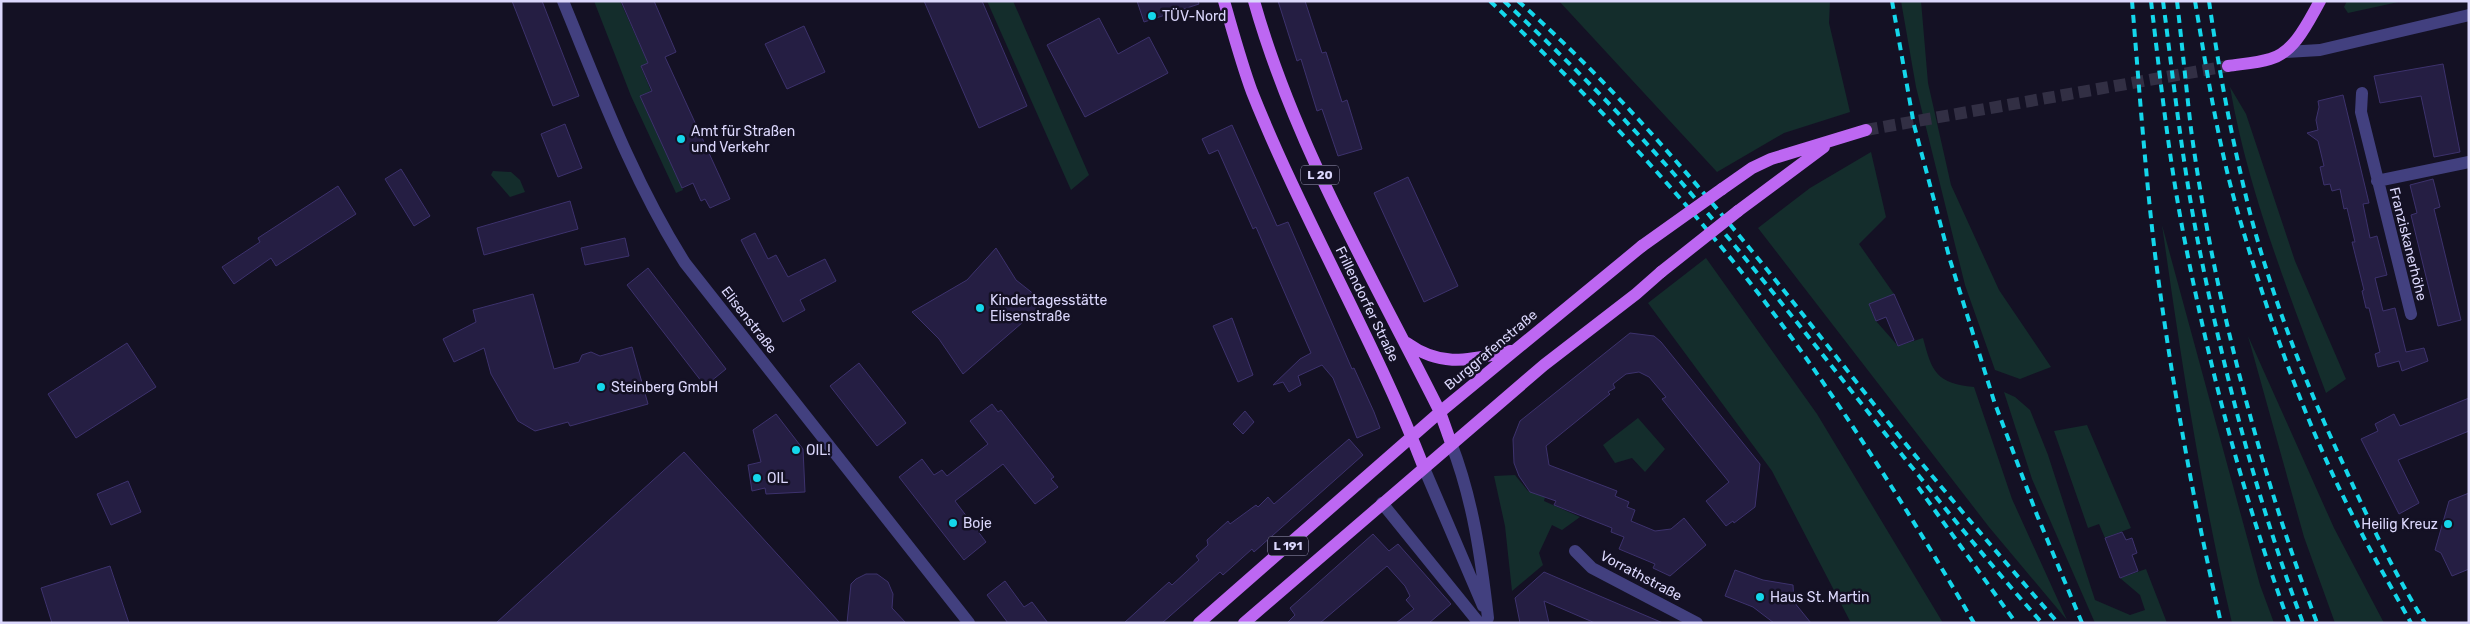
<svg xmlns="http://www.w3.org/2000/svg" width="2470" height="624" font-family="Rubik,sans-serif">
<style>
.green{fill:#142d2c}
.building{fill:#251e43;stroke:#3d326d}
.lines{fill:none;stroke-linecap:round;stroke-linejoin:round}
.major-tunnel{stroke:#322f44;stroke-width:12;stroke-dasharray:12 6;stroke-linecap:butt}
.minor{stroke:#42407f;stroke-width:12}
.major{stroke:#bd67f2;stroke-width:12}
.rail{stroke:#14d7eb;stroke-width:4;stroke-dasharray:8 6;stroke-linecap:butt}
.major-bridge{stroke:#bd67f2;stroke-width:12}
.poi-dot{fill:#14d7eb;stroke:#141124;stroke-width:2}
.labels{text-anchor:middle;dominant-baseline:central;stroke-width:5;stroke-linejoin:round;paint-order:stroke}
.shield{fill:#141124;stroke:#9f9cbb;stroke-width:1}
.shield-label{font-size:12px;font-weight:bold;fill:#dbd7fc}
.poi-label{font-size:14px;fill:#dbd7fc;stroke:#141124;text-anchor:start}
.street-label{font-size:14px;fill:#dbd7fc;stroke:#141124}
</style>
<rect width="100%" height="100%" fill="#141124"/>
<path class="green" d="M594,1h26l28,62 -7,4 10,24 -11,5 43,94 -7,3 -45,-97z
M987,1h26l76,174 -18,15z
M1559,1h271l-1,22 21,89 -66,21 -67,39z
M1901,1h20l7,82 23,102 48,105 52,77 -31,12 -25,-9 -30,-85 -49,-198z
M2347,1h56l-55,12 -4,-6z
M2230,87l16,27 49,147 51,118 -20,14c-37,-100 -78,-201 -96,-306z
M1871,152l15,65 -27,27 35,50 -25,11 7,16 22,25 25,-8c9,34 13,45 51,49l38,112 55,121 -78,-93 -231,-299 52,-40z
M493,171l18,1 9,8 5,12 -15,5 -19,-22z
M2162,225l98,360 14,38h-42c-31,-132 -51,-264 -70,-398z
M1706,258l111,156 126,209h-92l-79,-152 -124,-168z
M2248,336l86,192 50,95h-49l-31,-86z
M2004,392l11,5 15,13 18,45 47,145 35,15 15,-5 -5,-15 -20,-17 26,-9 21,54h-72l-63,-144z
M1638,418l27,31 -20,23 -13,-14 -17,5 -12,-18z
M2087,425l44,103 -26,10 -6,-14 -11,4 -34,-97z
M1515,475l13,16 17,6 -1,4 36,16 -18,13 -10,-5 -13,28 4,12 -31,26 -7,-65 -11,-50z"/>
<path class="building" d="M512,1h30l37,95 -26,10z
M621,1h33l22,51 -11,5 65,142 -20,9 -5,-9 -4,2 -8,-18 -11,5 -42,-92 12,-5 -11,-25 7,-3z
M924,1h58l45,105 -48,22z
M1137,1h61l1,3 -55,18z
M1278,1h27l17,52 4,-1 16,50 5,-2 15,49 -24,7 -16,-47 -5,2 -16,-52 -4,2z
M1099,18l19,36 31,-17 19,36 -83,44 -38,-72z
M804,26l21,46 -38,17 -22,-45z
M2443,64l17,88 -26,5 -13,-61 -41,7 -6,-27z
M2343,95l26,108 -6,1 7,34 7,-2 10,39 -12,3 8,33 12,-3 11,44 18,-4 4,13 -26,10 -3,-10 -21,6 -3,-13 5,-2 -11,-44h-3l-4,-17 2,-1 -12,-48h3l-8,-34 -3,1 -4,-20 -8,2 -2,-7 -6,1 -4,-18 4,-1 -6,-25 -11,-8 11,-3 -2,-10 3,-13 -1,-6z
M565,124l17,44 -24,9 -17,-43z
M1232,125l45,101 11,-4 64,147 2,-1 20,44 6,16 -23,10 -24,-60 -11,-13 -24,11 3,9 -12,7 -6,-10 -10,3 27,-26 11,-6 -55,-126 -3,2 -35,-79 -9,4 -7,-15z
M401,169l29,47 -16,10 -29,-47z
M1408,177l50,109 -34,16 -50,-109z
M2433,179l7,28 -6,2 27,111 -23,6 -27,-111 6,-2 -7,-28z
M338,186l18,28 -80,52 -5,-8 -37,26 -12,-17 38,-25 -2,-4z
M570,201l8,28 -94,26 -7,-27z
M755,233l13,26 8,-4 12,22 37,-18 11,22 -36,19 5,10 -22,12 -42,-82z
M625,238l4,18 -44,9 -4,-17z
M996,248l20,32 29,23 -82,71 -24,-35 -27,-27 55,-32z
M648,268l78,101 -21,17 -78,-101z
M533,294l21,75 25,-7 3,-7 9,-3 9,4 32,-9 16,57 -78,22 -2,-4 -33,9 -17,-10 -27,-47 -7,-26 -30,14 -11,-23 33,-17 -3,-12z
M1894,294l20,46 -16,6 -12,-29 -10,4 -7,-17z
M1232,318l21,57 -15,7 -25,-56z
M1630,333l24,3 7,6 99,122 -5,43 -21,16 -1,-2 -7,5 -20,-25 23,-19 -67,-83 4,-2 -17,-20 -10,-5 -13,2 -13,10 2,4 -7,4 2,2 -64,52 3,19 68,26 -2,5 14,6 -2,5 8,3 -4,11 24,10 16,-2 13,-11 22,27 -36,31 -17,-8 2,-4 -36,-15 5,-12 -13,-5 1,-4 -58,-23 2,-4 -26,-9 -11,-16 -5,-13 -1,-24 7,-18z
M127,343l29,44 -80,51 -28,-44z
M859,363l47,60 -29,23 -47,-60z
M2469,398v33l-71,29 21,43 -20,11 -38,-75 17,-8 -3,-7 19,-10 6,12z
M992,404l6,8 3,-2 53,67 -3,2 7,8 -23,17 -32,-40 -48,37 31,41 -22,18 -65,-83 23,-18 12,16 8,-5 5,6 41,-32 -18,-23z
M1245,411l9,11 -11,12 -10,-10z
M776,414l27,35 2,43 -39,2 -1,-6 -13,3 -4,-26 13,-3 -8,-32z
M1349,439l14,16 -109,97 -2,-3 -29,26 -3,-3 -58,51h-38l45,-41 3,3 27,-25 -3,-4 12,-11 -1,-5 21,-19 2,3 26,-19 2,2 10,-10 6,7z
M684,452l156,171h-344z
M128,481l13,31 -30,13 -14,-31z
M2469,493v76l-17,7 -11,-23 -6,-3 14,-49z
M2122,532l4,8 6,-2 5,15 -5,2 6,16 -18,7 -15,-40z
M1373,534l16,17 9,-7 53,60 -22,19h-33l18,-14 -8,-9 4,-4 -5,-10 -18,-20 -67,57h-33l8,-8 -5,-7z
M110,566l19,57h-77l-11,-35z
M1735,570l28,10 30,5 1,17 17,21h-37l-21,-16 -28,-11z
M1544,572l44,19 75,32h-68l-51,-22 5,22h-29l-5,-25z
M866,574h11l11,8 5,12 -1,14 14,15h-59l4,-39 5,-5z
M1005,581l19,26 8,-5 16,21h-40l-21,-28z"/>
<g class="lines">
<path class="major-tunnel" d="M1866,130l362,-64"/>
<path class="minor" d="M563,1c37,90 70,180 122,262l284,360
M2285,52l35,-2 149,-35
M2362,93l-1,19 50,202
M2377,181l92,-19
M1451,443c22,57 30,114 37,175
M1424,468l59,138
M1382,503l97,120
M1575,551l17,17 105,55"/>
<path class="major" d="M1224,1c9,31 17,61 28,91 51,128 122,247 172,376
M1254,1c41,145 119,277 186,411l11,31
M2228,66c13,-2 29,-3 42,-7 25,-7 38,-37 50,-58
M1722,189l30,-21 19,-9 95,-29
M1738,211l86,-64
M1407,343c36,26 64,16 104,8
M1199,623l241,-211 202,-166
M1244,623l300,-258 92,-71 25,-22"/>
<path class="rail" d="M1490,1c110,105 215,217 304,340 65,91 124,186 180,282
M1504,1c73,68 143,139 206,215 113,134 216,276 332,407
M1518,1c143,126 256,278 374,426 54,67 110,131 166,196
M1892,1l22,124 36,135 44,141 43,114 45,108
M2132,1c7,84 13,169 23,253 16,124 38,247 66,369
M2151,1c10,84 19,168 36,251 25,126 58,250 102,371
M2163,1c11,84 20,168 37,251 25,125 58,251 103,371
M2177,1c5,43 9,85 14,128 22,163 68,340 126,494
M2195,1c12,71 23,143 43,212 30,104 67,210 117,307 17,35 37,68 56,103
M2209,1c10,70 23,139 40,208 23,89 57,176 96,259 24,53 50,106 80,155
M1918,487l98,136"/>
<path class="major-bridge" d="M1642,246l80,-57
M1661,272l77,-61"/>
</g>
<g class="poi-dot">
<circle cx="1152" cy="16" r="5"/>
<circle cx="681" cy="139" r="5"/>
<circle cx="980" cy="308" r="5"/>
<circle cx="601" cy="387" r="5"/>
<circle cx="796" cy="450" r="5"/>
<circle cx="757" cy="478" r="5"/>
<circle cx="953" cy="523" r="5"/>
<circle cx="2448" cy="524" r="5"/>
<circle cx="1760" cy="597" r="5"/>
</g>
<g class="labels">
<g class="shield">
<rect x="1301" y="165.5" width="38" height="19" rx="4"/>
<rect x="1268" y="536.5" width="40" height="19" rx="4"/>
</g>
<g class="shield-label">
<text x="1320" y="175">L 20</text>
<text x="1288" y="546">L 191</text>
</g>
<g class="poi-label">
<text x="1162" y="16">TÜV-Nord</text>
<text x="691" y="131">Amt für Straßen<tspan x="691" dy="16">und Verkehr</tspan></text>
<text x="990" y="300">Kindertagesstätte<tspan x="990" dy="16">Elisenstraße</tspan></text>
<text x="611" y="387">Steinberg GmbH</text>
<text x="806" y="450">OIL!</text>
<text x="767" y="478">OIL</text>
<text x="963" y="523">Boje</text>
<text x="2438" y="524" text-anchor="end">Heilig Kreuz</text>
<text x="1770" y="597">Haus St. Martin</text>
</g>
<g class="street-label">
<text transform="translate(2408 244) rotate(76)">Franziskanerhöhe</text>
<text transform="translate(1367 304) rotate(64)">Frillendorfer Straße</text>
<text transform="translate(749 320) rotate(52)">Elisenstraße</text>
<text transform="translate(1491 350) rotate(-40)">Burggrafenstraße</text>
<text transform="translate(1641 576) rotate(28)">Vorrathstraße</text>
</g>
</g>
<rect width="2470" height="624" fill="none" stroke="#dbd7fc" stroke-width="5"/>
</svg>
